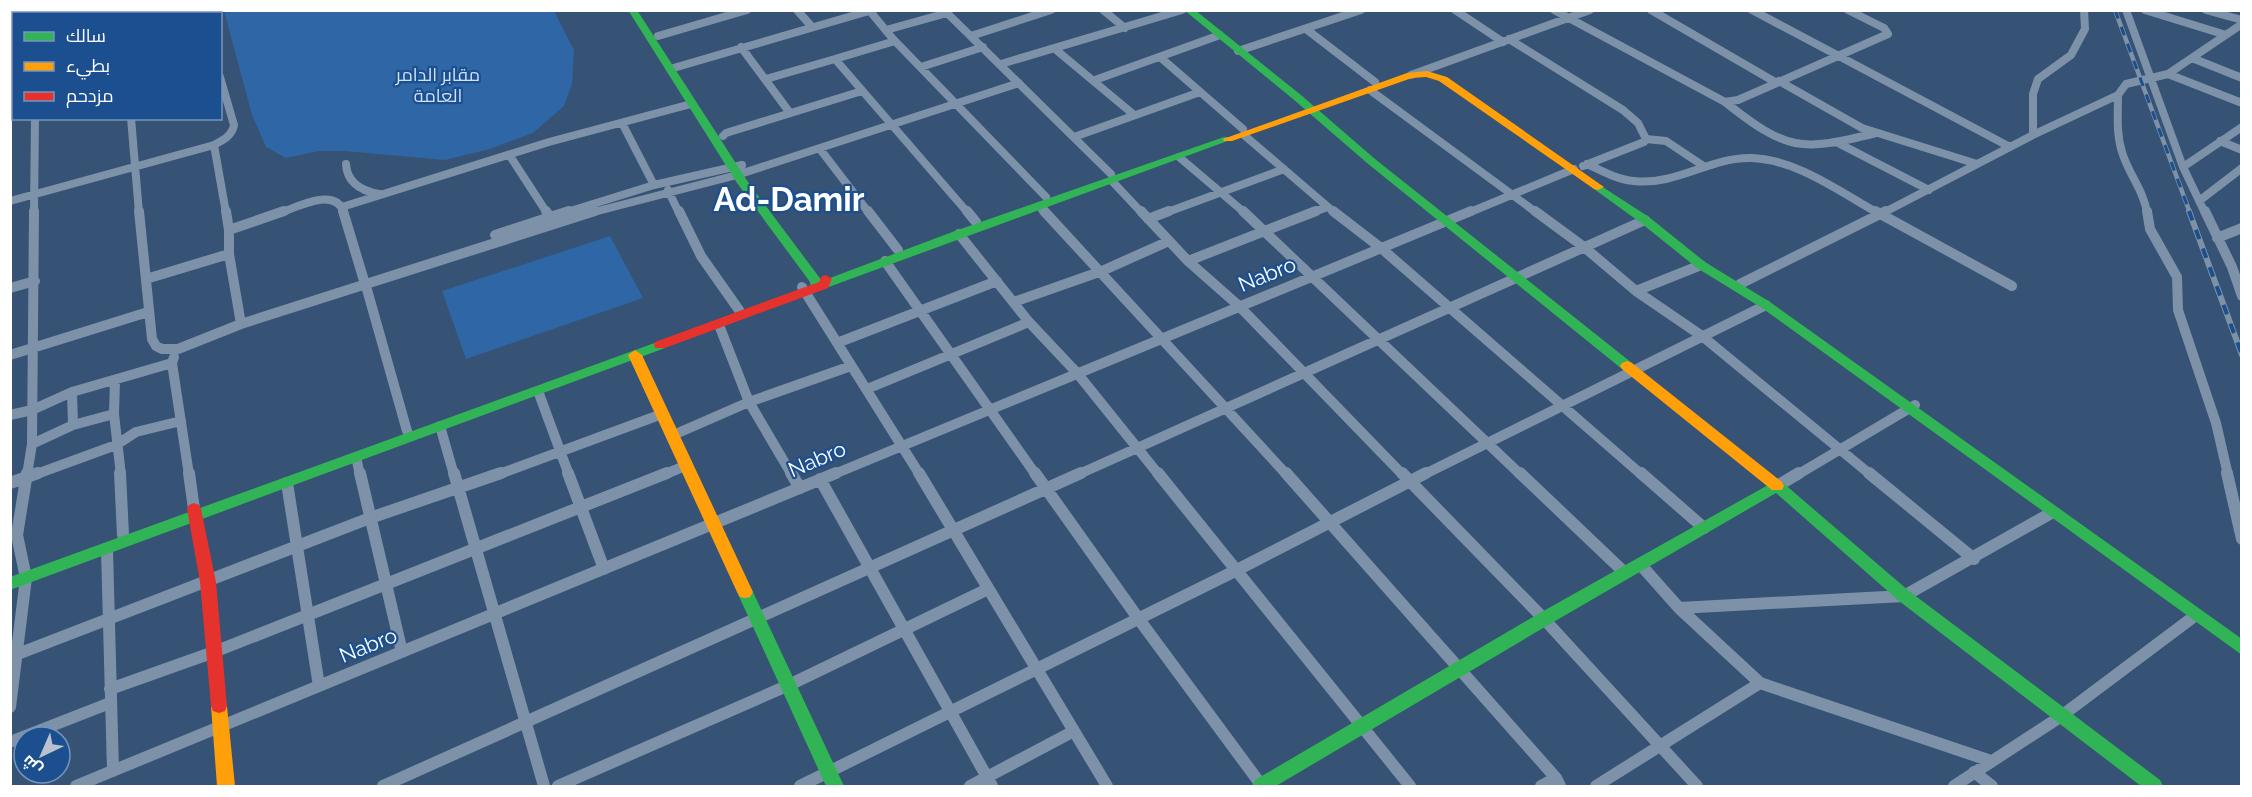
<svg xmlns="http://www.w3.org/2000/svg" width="2252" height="797" font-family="Raleway,Cairo,sans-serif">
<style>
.green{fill:#2f66a5}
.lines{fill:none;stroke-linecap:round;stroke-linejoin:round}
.street-far2{stroke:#7d92a8;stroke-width:8}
.street-far1{stroke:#7d92a8;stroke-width:10}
.street{stroke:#7d92a8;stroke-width:12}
.fast{fill:#30b455;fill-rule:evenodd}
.slow{fill:#ff9f0a;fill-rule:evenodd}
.jam{fill:#e5322d;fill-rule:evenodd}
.rail-far1-casing{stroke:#7e92a7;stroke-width:4.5}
.rail-casing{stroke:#7e92a7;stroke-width:6}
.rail-far1{stroke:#1b4f8f;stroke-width:3;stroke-dasharray:9;stroke-linecap:butt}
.rail{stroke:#1b4f8f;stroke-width:4;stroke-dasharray:10;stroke-linecap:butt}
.labels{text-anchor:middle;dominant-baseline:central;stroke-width:4.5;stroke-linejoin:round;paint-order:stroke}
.far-park-label{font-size:18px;fill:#cfe3fa;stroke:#1b4f8f}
.street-label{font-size:21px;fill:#fff;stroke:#1b4f8f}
.town-label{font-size:33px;font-weight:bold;fill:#fff;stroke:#1b4f8f}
</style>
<rect width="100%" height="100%" fill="#365274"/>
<path class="green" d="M224,11h330l20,39 -2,34 -8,22 -31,27 -43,16 -45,11 -101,-9h-25l-33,7 -20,-11 -14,-32z
M610,236l33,62 -177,61 -24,-68z"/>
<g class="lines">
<path class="street-far2" d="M116,10l1,4
M207,10v4
M797,10l15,17
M869,10l24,29 153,158
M944,10l167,164
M1103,10l22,18
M1455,10l48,32
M1554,10l171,92 13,-2 150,-66 -4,-6 -36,-18
M1651,10l124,72
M1752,10l258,137
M2126,10l57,157 22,46
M2145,10l81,25
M2206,10l36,10
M34,14l12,-4
M10,19l4,-1
M1306,29l69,53
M886,30l61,-17
M658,36l89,-26
M971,36l80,-26
M1509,39l114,71 15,13 8,16 -2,3 -61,24
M741,47l49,66
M1055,49l78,65
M1238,51l123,-41
M1160,57l83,72
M2192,58l50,20
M835,59l60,-18
M10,63h4
M1001,64l181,-54
M921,67l62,-20
M670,69l199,-58
M2168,74l74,29
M1411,75l179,-65
M766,79l69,-20 133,154
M1095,80l125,-45
M1779,81l83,47 115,36
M1370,90l167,123
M2118,95c0,19 -2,38 4,57 6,21 22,39 25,61
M1725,102c62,49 75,50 151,31
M10,107l4,-1
M131,118l8,95
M622,123l32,62
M1244,135l91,78
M2033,135l85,-40 8,-11 42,-10 74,-50
M723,136l3,-3 136,-42
M1074,137l126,-45
M1646,139l20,2 39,26
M2220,141l22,9
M1838,143l91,47
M214,145l12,68
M820,149l49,64
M510,156l37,57
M1179,157l66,56
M346,164c1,19 16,27 33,30
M1587,164c15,7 31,16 47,17 41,5 77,-24 117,-23 45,1 89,34 127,55
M2183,167l59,-40
M1112,181l30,32
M668,190l11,23
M10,201l204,-56c9,-5 18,-9 20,-20l-14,-48
M2199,201l43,-33
M1039,206l6,7
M342,207l207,-65 142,-38
M34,213l1,-95
M280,213c17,-6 56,-27 64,0
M564,213l90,-28 88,-20
M590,213l147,-38 282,-92
M1165,213l119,-44
M1312,213l15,-6
M1468,213l106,-44
M1883,213l150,-78v-41l5,-15 33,-24 14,-26 -1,-19"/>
<path class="street-far1" d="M139,211l13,128 4,7 6,3h16l63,-25 354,-113
M226,211l3,19v24l12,70
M343,211l22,73
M546,211l4,6 19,-6
M679,211l22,45 38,54
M868,211l30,39
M967,211l9,11
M1044,211l243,264
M1141,211l47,50 51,45 164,169
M1243,211l278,264
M1333,211l48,37 261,227
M1535,211l49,36 52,44 66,45 169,139
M1875,211l137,75
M2147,211l3,18 27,48 1,33 38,113 12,52
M2205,211l27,56 10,29
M1148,219l21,-8
M229,230l55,-19
M959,234l70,88 48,51 82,102
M495,235l55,-18
M2217,238l25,-10
M885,261l151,214
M1188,261l128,-50
M146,279l83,-25
M1740,284l146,-73
M366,286l41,145
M802,287l118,188
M10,288l25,-7
M1636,291l65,-26
M1014,302l88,-31 67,-30
M719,325l30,77 43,73
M837,343l160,-62
M10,355l138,-43
M174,357l-2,6 17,112
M115,381l-1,33 7,61
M867,389l162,-67
M538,391l31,84
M72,392l1,33
M10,415l22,-5 40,-18 100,-29
M440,426l14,49
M671,436l78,-34 102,-36
M32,444l41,-19 41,-11
M356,457l4,18
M27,475l5,-31 2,-233
M34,475l82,-30 20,-13 45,-11
M497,475l165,-61
M663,475l22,-9
M832,475l639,-264
M1077,475l568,-255
M1423,475l343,-170
M1797,475l118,-70"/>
<path class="street" d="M120,473l3,62
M189,473l5,36
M360,473l42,179
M454,473l90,313
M568,473l36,96
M791,473l9,15
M919,473l188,313
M1035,473l103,145 124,168
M1158,473l252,313
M1286,473l270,305 4,8
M1402,473l142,146 153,167
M1520,473l105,100
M1641,473l63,55
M1869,473l105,86
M2227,473l15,66
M820,479l172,307
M10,483l28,-10
M287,483l32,203
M1777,486l22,-13
M107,550l6,221
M1640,564l39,44 81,75 231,78
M1679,608l225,-12 149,-84
M10,657l360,-139 131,-45
M110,689l104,-37 453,-179
M10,707l16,-129 -9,-43 10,-62
M10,742l100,-39
M1974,772l18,14
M76,786l760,-313
M383,786l698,-313
M558,786l231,-101 199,-96
M800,786l435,-215 191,-98
M970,786l104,-55
M1541,786l15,-8
M1596,786l164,-103
M1954,786l106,-69 136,-102"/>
<path class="fast" d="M628,10h9l111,172 74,99 133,-50 269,-94h8l1,2 -418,153 -4,-1 -1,-9 -73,-99z
M1184,10h11l106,85 74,64 257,204 2,3 -2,3h-10l-255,-206 -74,-64z
M1598,184l51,33 56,45 65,40 472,337v16l-480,-347 -65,-40 -56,-45 -47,-34 -2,-2z
M660,341l5,1 1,3 -1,3 -655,242v-13z
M1777,480l5,2 127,109 251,189 3,6h-22l-242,-185 -123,-108 -226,131 -274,162h-24l3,-6 283,-166z
M745,586l5,1 3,5 91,194h-18l-89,-194 3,-5z"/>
<path class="slow" d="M1427,71l20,6 157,110 -6,3 -4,-1 -155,-108 -13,-4 -14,1 -180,63h-8l-1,-2 184,-66z
M635,350l7,5 111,237 -3,5 -5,1 -5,-1 -3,-5 -109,-237z
M1627,361l5,2 150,119 2,4 -2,4h-10l-150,-121 -2,-3 2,-3z
M219,699l6,2 2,5 8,80h-18l-6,-80 2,-5z"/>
<path class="jam" d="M826,275l6,4 -4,9 -163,60h-10l-1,-3 1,-3 164,-60 3,-6z
M194,503l5,2 2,4 15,73 11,124 -2,5 -6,2 -6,-2 -2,-5 -11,-124 -13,-73 2,-4z"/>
<defs>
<path id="rail-far1" d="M2115,10l75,203"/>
<path id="rail" d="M2189,211l53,144"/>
</defs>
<use href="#rail-far1" class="rail-far1-casing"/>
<use href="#rail" class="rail-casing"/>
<use href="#rail-far1" class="rail-far1"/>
<use href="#rail" class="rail"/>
</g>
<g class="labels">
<g class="far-park-label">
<text x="438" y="74">مقابر الدامر<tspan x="438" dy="21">العامة</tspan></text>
</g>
<g class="street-label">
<text transform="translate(1267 274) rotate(-22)">Nabro</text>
<text transform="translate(817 459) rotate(-23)">Nabro</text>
<text transform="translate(368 645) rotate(-22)">Nabro</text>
</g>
<g class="town-label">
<text x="789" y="199">Ad-Damir</text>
</g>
</g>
<rect width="2252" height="797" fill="none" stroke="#ffffff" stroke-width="24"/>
<rect x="12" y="12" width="210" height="108" fill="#1b4f8f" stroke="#7695bc" stroke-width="1.5"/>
<rect x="24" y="32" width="30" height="9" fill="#30b455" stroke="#7695bc" stroke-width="1.5"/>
<text x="66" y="42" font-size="18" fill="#ffffff">سالك</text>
<rect x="24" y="62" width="30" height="9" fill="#ff9f0a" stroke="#7695bc" stroke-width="1.5"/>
<text x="66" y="72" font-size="18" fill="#ffffff">بطيء</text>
<rect x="24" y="92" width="30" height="9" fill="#e5322d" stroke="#7695bc" stroke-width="1.5"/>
<text x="66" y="102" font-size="18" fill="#ffffff">مزدحم</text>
<g transform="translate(42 755) rotate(224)"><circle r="28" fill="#1b4f8f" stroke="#7695bc" stroke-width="1.5"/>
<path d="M0-4.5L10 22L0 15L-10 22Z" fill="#b9c2ce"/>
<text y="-9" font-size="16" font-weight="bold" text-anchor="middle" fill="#ffffff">ش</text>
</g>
</svg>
